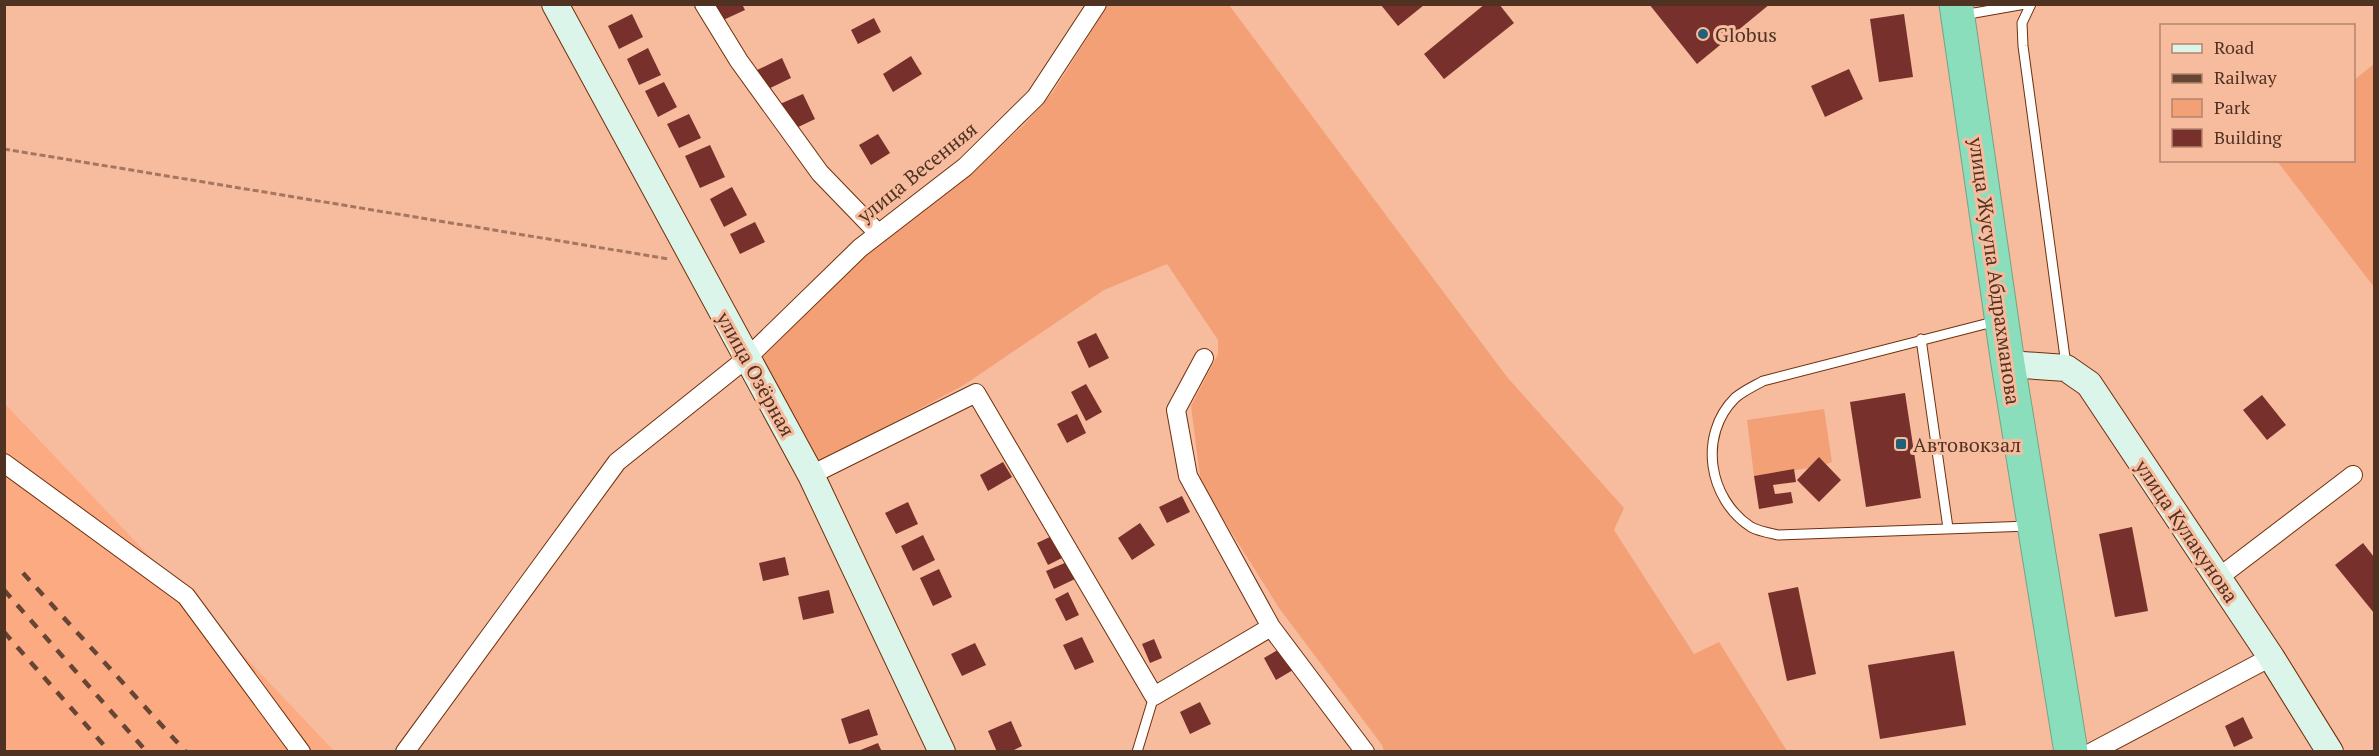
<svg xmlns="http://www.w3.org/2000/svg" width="2379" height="756" font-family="'PT Serif',serif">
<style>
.built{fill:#fcaa82}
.green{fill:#f4a077}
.building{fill:#77302b}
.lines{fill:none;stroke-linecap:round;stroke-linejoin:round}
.lane-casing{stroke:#6f300b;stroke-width:11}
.street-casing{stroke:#6f300b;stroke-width:20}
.secondary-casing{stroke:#6f300b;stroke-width:28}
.highway-casing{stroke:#76a286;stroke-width:35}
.path{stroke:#a57761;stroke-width:3;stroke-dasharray:6 3;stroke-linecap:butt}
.lane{stroke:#fff;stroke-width:9}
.street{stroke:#fff;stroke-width:18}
.secondary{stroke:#dcf5eb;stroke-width:26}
.highway{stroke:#8bdebc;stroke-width:33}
.rail{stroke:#674534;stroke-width:4.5;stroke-dasharray:10 10;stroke-linecap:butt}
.poi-dot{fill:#226077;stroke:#f7bb9e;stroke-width:2}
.labels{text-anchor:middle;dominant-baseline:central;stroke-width:6;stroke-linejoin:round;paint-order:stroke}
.poi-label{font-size:20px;fill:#503223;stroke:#f7bb9e;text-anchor:start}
.street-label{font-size:20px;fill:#503223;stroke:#f7bb9e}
</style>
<rect width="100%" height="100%" fill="#f7bb9e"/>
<path class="built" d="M5,404l329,347h-329z"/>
<path class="green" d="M1108,5h121l278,372 117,131 -10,22 80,124 25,-12 68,109h-403l-2,-6 -103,-137 -78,-124 -10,-78 27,-52v-14l-51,-76 -63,26 -140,95 -149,80 -57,-104 105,-104 75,-58 85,-73 30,-34z
M2374,64v223l-97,-126 77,-1v-80z
M1824,409l8,53 -6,2 -7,-6 -10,10 -55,8 -7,-56z"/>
<path class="building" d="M713,4h29l3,6 -24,11z
M1485,4h14l15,19 -70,56 -20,-25z
M1649,4h121l-73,60z
M1381,5h43l-26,21z
M632,14l11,23 -24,12 -11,-23z
M1904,14l9,63 -34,5 -9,-63z
M874,18l7,14 -23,12 -7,-14z
M648,48l13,27 -22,10 -12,-26z
M911,56l11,18 -29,18 -10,-18z
M782,58l9,20 -27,13 -9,-20z
M1849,69l14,30 -38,18 -14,-31z
M664,82l13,25 -19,10 -13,-26z
M803,94l12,25 -23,11 -12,-26z
M689,114l12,24 -22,10 -12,-24z
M878,134l12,19 -19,12 -12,-20z
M710,145l15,32 -25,11 -15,-32z
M732,187l15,28 -23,12 -14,-28z
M755,222l10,20 -25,12 -10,-20z
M1096,333l13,25 -20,10 -12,-26z
M1086,384l16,28 -16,9 -15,-29z
M1905,393l16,105 -55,9 -16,-105z
M2262,395l24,30 -19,15 -24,-30z
M1077,414l9,19 -19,10 -10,-19z
M1819,457l22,23 -22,22 -22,-22z
M1003,462l9,15 -24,14 -8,-16z
M1794,469l2,13 -23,3 2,9 16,-2 2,11 -34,6 -5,-33z
M1182,496l8,16 -23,11 -8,-16z
M908,502l10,22 -22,10 -11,-21z
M1140,523l15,22 -23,15 -14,-22z
M2132,527l16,84 -33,6 -16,-83z
M923,535l12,25 -22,11 -12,-25z
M1052,536l10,22 -14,7 -11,-22z
M2363,543l11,14v56l-39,-48z
M785,557l4,18 -26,6 -4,-18z
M1067,562l8,17 -21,10 -8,-18z
M939,569l13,28 -19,9 -13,-28z
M1798,587l18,87 -29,7 -19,-88z
M829,590l5,23 -31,7 -5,-23z
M1068,592l11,23 -13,6 -11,-22z
M1082,637l12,25 -19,8 -12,-25z
M1154,639l8,19 -12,5 -8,-19z
M975,643l11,22 -24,11 -11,-22z
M1281,648l12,22 -17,10 -12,-22z
M1954,651l12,74 -86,14 -12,-74z
M1200,702l11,22 -21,10 -10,-22z
M869,709l9,26 -29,9 -8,-25z
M2243,717l10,21 -19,9 -9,-21z
M1011,721l11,25 -12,6h-13l-9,-21z
M878,743l4,9h-24v-1z"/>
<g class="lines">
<defs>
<path id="lane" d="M2031,4l-9,19 1,23 43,319
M1963,15l62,-11
M1997,321l-234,60c-9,5 -20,10 -28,17 -37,37 -27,101 16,129 7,4 18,6 27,8l252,-9
M1921,339l27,189
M1137,752l17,-56"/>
<path id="street" d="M704,4l35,57 81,112 58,60
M1204,358l-28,52 12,66 83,151 94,125
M4,463l182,133 115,156
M811,475l165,-82 178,303 117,-69
M2218,578l135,-103
M405,752l212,-290 130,-104 113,-110 105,-81 71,-70 61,-93
M2092,752l179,-95"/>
<path id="secondary" d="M555,4l256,471 131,277
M2008,364l58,4 23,16 182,273 59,95"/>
<path id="highway" d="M1956,4l52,360 63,388"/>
</defs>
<use href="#lane" class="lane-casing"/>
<use href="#street" class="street-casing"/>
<use href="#secondary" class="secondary-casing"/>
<use href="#highway" class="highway-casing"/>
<path class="path" d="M4,149l665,110"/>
<use href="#lane" class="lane"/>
<use href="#street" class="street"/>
<use href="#secondary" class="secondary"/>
<use href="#highway" class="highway"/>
<path class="rail" d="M23,573l163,179
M4,590l143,162
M4,632l106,120"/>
</g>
<g class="poi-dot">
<circle cx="1703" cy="34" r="6"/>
<rect x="1895" y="438" width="12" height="12" rx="3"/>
</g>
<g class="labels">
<g class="poi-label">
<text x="1715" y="34">Globus</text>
<text x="1913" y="444">Автовокзал</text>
</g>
<g class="street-label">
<text transform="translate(917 172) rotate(-39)">улица Весенняя</text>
<text transform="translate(1995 271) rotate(82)">улица Жусупа Абдрахманова</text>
<text transform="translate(756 374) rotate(61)">улица Озёрная</text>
<text transform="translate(2187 531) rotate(56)">улица Кулакунова</text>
</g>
</g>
<rect width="2379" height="756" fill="none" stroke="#503223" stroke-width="12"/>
<rect x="2160" y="24" width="195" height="138" fill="#f7bb9e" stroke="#b4846d" stroke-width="1.5"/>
<rect x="2172" y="44" width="30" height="9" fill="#dcf5eb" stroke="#b4846d" stroke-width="1.5"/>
<text x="2214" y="54" font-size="18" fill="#503223">Road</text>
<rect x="2172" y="74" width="30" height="9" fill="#674534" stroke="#b4846d" stroke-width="1.5"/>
<text x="2214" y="84" font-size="18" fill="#503223">Railway</text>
<rect x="2172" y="99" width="30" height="18" fill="#f4a077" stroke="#b4846d" stroke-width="1.5"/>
<text x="2214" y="114" font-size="18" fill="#503223">Park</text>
<rect x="2172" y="129" width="30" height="18" fill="#77302b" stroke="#b4846d" stroke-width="1.5"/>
<text x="2214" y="144" font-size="18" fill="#503223">Building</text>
</svg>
